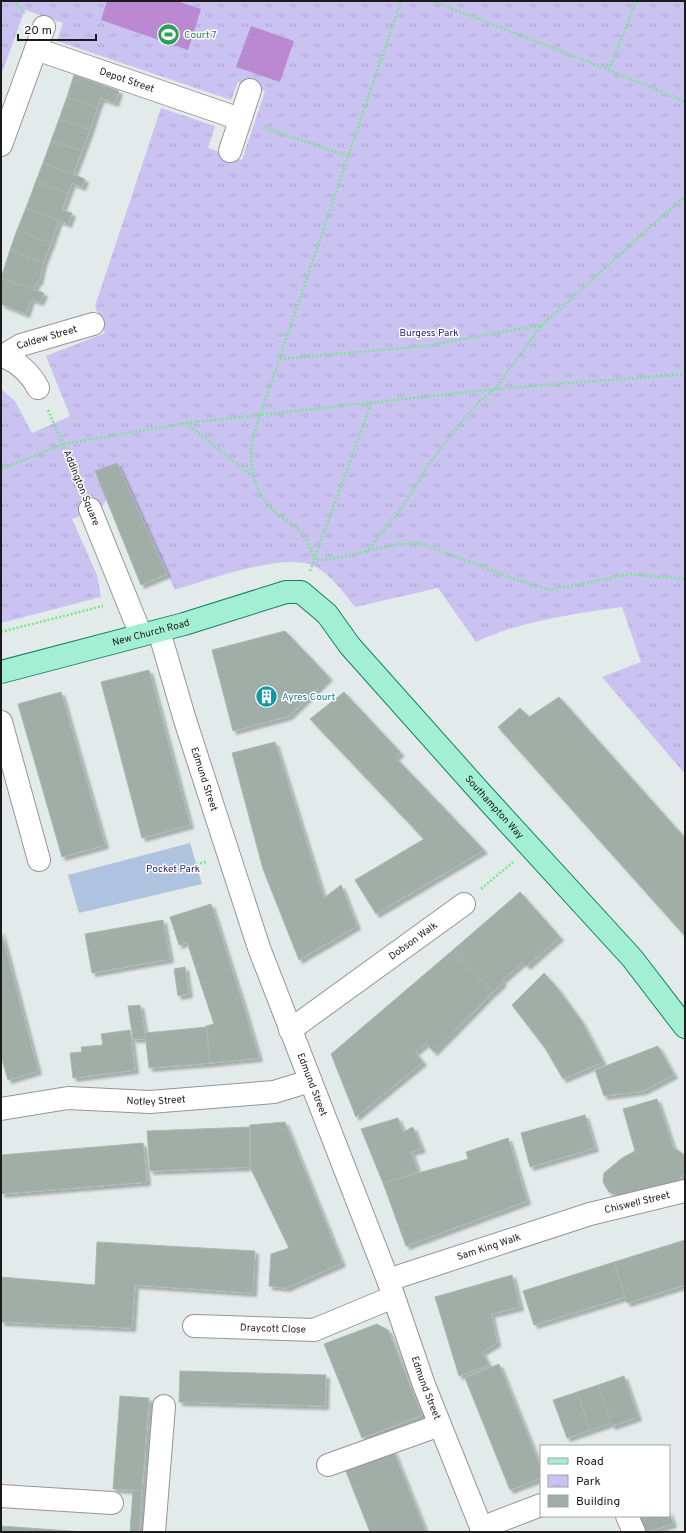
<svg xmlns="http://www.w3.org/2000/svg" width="686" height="1533" font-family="Overpass,sans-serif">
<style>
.park{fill:url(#park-tufts)}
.garden{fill:#aec3e0}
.pitch{fill:#bb89d1}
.building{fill:#a1ada7;stroke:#a6bbb1;filter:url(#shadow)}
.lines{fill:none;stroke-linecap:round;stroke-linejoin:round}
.minor-casing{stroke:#959595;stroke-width:24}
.major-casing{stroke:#128064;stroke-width:24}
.path{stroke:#77e78b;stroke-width:2.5;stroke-dasharray:2 2;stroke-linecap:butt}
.minor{stroke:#fff;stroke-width:22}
.major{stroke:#a3efd4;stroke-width:22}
.labels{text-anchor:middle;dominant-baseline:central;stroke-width:3;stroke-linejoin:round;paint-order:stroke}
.leisure-label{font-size:10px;fill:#27864d;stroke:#fff;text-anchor:start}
.street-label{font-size:10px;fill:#1b1b1b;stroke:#fff}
.park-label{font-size:10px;fill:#25186a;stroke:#fff}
.culture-label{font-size:10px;fill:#0d838f;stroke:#fff;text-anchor:start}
</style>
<defs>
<pattern id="park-tufts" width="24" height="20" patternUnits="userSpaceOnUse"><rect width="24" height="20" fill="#cac3f1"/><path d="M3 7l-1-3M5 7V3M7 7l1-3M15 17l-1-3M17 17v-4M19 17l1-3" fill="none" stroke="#ada7ce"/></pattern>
<filter id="shadow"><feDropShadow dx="3.5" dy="3.5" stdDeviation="1" flood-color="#0004"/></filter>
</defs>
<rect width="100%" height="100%" fill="#e2ebe9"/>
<path class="park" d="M1,1h684v773l-83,-97 39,-15 -19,-55c-44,6 -106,15 -146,35l-38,-54 -83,19c-12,-15 -25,-34 -43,-42 -31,-12 -104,15 -137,25l-58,-127 -22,9 12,27 -6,9 -29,11 25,56 4,22 -100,26v-234l14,12 17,32 38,-17 -24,-60 59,-23 -10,-27 66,-198 54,18 -7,22 34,12 23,-69 -27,-9 -7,18 -174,-59 6,-18 -38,-13 -24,65z"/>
<path class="garden" d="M190,843l12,41 -123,29 -11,-38z"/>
<path class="pitch" d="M107,1h70l24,8 -13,41 -87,-30z
M251,26l43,15 -14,41 -44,-15z"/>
<path class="building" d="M74,75l45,16 -4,12 -14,-5 -4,10 -30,-11z
M67,97l30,11 -7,22 -31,-11z
M59,119l31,11 -8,21 -31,-10z
M51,141l31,10 -9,24 -30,-12z
M43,163l42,16 -3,8 -10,-4 -4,10 -32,-12z
M36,181l32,12 -6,17 10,3 -4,11 -42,-16z
M26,208l33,12 -8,23 -34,-13z
M17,230l34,13 -8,20 -33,-13z
M10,250l33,13 -4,19 -2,-1 -3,9 -33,-12z
M1,278l43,15 -4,9 -9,-3 -5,15 -25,-10z
M117,463l50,111 -26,11 -46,-114z
M285,631l44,46 -40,39 -56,15 -21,-81z
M149,670l41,155 -48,13 -41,-156z
M61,692l44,153 -43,12 -44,-153z
M344,692l57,61 -6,4 89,93 -108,64 -21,-34 69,-41 -114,-120z
M559,697l126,141v98l-187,-209 22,-19 9,9z
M275,742l49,156 17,-13 16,41 -58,34 -36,-91 -31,-116z
M520,892l40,45 -33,29 -4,-4 -22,19 2,2 -11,10 -39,-43z
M211,904l31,97 17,57 -49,5 -4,-37 8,-2 -27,-82 -8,3 -9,-28z
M163,920l7,39 -78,14 -7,-39z
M1,931l37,140 -30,9 -7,-24z
M453,950l39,43 -58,59 -8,-9 -11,9 8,10 -67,55 -25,-63z
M185,967l4,27 -11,2 -4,-27z
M544,973l15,17 23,32 21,40 -40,17 -18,-31 -33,-43z
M140,1005l6,34h-13l-5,-33z
M207,1027l3,36 -61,5 -4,-35z
M130,1030l5,40 -62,8 -3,-25 12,-1 -1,-5 22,-2 -2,-11z
M658,1046l16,29 -31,16 -39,5 -9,-26z
M657,1099l16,48 9,6 3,5v14l-8,10 -50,18 -18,-8 -6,-10 1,-9 18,-15 13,-7 -12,-42z
M585,1115l10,33 -65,19 -9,-34z
M398,1118l5,14 10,-5 9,22 -11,3 7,20 -35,11 -22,-54z
M285,1122l57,141 -56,25 -17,-2 2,-32 18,-6 -39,-81v-42z
M250,1127v40l-100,4 -3,-40z
M508,1138l19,63 -121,45 -23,-63 85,-24 -2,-7z
M143,1143l4,39 -146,12v-39z
M685,1240v45l-58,18 -13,-41z
M97,1242l158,9 -2,42 -118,-8 -3,43 -131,-6v-45l94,8z
M614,1262l11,35 -91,28 -11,-34z
M512,1275l8,32 -29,7 6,29 -15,9 7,13 -30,11 -24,-79z
M377,1324l11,6 34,85 -60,23 -38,-94z
M499,1364l42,104v10l-31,12 -45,-112z
M180,1371l146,4 -1,31 -146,-4z
M624,1376l14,41 -26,9 -14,-41z
M598,1385l13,38 -21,7 -13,-38z
M577,1392l13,38 -23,8 -14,-38z
M120,1396l29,2 -7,93 -29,-2z
M393,1450l33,82h-56l-25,-63z
M133,1490l9,1 -3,41h-9z
M669,1511l4,13 -27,8 -6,-16h29z
M1,1526l82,6h-82z"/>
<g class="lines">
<defs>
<g id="minor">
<path id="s1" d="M36,49l204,70"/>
<path d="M1,145l43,-118"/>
<path d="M230,151l20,-61"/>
<path d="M1,355c17,7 29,17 37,33"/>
<path id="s2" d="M3,356l18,-11 72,-21"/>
<path d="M90,509l51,126"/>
<path id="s3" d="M159,631l26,89 74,228 129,332 36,105 59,147"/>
<path d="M1,722l38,138"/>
<path id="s4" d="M290,1030l174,-126"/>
<path id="s5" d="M1,1109l67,-11 82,4 124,-10 36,-11"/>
<path id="s6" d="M388,1280l202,-66 95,-23"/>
<path id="s7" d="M194,1326l120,4 79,-33"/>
<path d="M328,1465l112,-40"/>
<path d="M1,1496l111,7"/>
<path d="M627,1516l7,16"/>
<path d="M481,1528l60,-23"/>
<path d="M154,1532l10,-126"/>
</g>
<g id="major">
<path id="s8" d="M1,672l183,-48 102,-32h15l26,22 23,32 132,148 150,164 53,69"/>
</g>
</defs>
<use href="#minor" class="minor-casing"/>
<use href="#major" class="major-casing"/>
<path class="path" d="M13,1l12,12
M401,1l-149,438c-3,30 2,56 26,76 5,4 13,7 18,12 8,7 14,22 19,32 7,2 14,0 21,-1 27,-4 60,-18 86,-14l90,34 38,12 80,-16 55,5
M433,1l176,69 76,32
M609,70l27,-69
M263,127l85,29
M280,359l145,-13 117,-21 143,-129
M48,410l34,78
M186,423l66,53
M1,469l63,-25 122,-21 309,-34 190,-15
M366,552l35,-43 24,-39 29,-39 25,-29 16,-13 46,-63
M310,571l61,-167
M1,632l102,-26
M196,864l10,-2
M481,889l32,-27"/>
<use href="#minor" class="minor"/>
<use href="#major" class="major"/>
</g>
<defs>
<symbol id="stadium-disc" viewBox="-11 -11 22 22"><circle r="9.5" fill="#2e9e5b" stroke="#fff"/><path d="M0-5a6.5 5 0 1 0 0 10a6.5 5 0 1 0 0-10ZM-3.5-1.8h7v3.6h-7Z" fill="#fff"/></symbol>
<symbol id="building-disc" viewBox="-11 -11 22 22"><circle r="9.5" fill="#0f9aa8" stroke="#fff"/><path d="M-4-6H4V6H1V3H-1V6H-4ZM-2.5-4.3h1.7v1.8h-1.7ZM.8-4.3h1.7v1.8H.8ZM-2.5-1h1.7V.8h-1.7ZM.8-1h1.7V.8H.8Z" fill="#fff"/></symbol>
</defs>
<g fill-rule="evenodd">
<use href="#stadium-disc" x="156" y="22" width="25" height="25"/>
<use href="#building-disc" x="254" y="684" width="25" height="25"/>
</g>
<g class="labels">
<g class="leisure-label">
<text x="184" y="35">Court 7</text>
</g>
<g class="street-label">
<text stroke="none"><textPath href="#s1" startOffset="96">Depot Street</textPath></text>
<text stroke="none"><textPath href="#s2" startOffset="48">Caldew Street</textPath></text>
<text transform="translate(81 488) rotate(68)">Addington Square</text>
<text stroke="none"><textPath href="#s8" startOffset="155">New Church Road</textPath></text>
<text stroke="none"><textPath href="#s3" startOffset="155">Edmund Street</textPath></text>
<text stroke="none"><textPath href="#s8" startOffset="601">Southampton Way</textPath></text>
<text stroke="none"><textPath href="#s4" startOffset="152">Dobson Walk</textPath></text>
<text stroke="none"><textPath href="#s3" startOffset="479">Edmund Street</textPath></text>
<text stroke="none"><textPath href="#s5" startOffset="156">Notley Street</textPath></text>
<text stroke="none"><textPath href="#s6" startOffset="261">Chiswell Street</textPath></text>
<text stroke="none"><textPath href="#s6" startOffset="106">Sam King Walk</textPath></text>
<text stroke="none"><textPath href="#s7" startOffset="79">Draycott Close</textPath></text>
<text stroke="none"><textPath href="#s3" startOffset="803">Edmund Street</textPath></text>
</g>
<g class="park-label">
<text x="429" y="333">Burgess Park</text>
<text x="173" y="869">Pocket Park</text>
</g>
<g class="culture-label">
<text x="282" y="697">Ayres Court</text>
</g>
</g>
<rect width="686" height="1533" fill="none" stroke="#1b1b1b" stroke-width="4"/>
<rect x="540" y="1445" width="130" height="72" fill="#ffffff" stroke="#a4a4a4"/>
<rect x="548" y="1458" width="20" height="6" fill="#a3efd4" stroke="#a4a4a4"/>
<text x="576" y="1465" font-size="12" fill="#1b1b1b">Road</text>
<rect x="548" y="1475" width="20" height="12" fill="url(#park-tufts)" stroke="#a4a4a4"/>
<text x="576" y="1485" font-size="12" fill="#1b1b1b">Park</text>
<rect x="548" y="1495" width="20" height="12" fill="#a1ada7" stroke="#a4a4a4"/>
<text x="576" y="1505" font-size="12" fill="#1b1b1b">Building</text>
<path d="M18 34v6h78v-6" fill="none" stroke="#1b1b1b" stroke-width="2"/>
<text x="24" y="34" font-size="12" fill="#1b1b1b" stroke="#ffffff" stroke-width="3" paint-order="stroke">20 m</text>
</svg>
